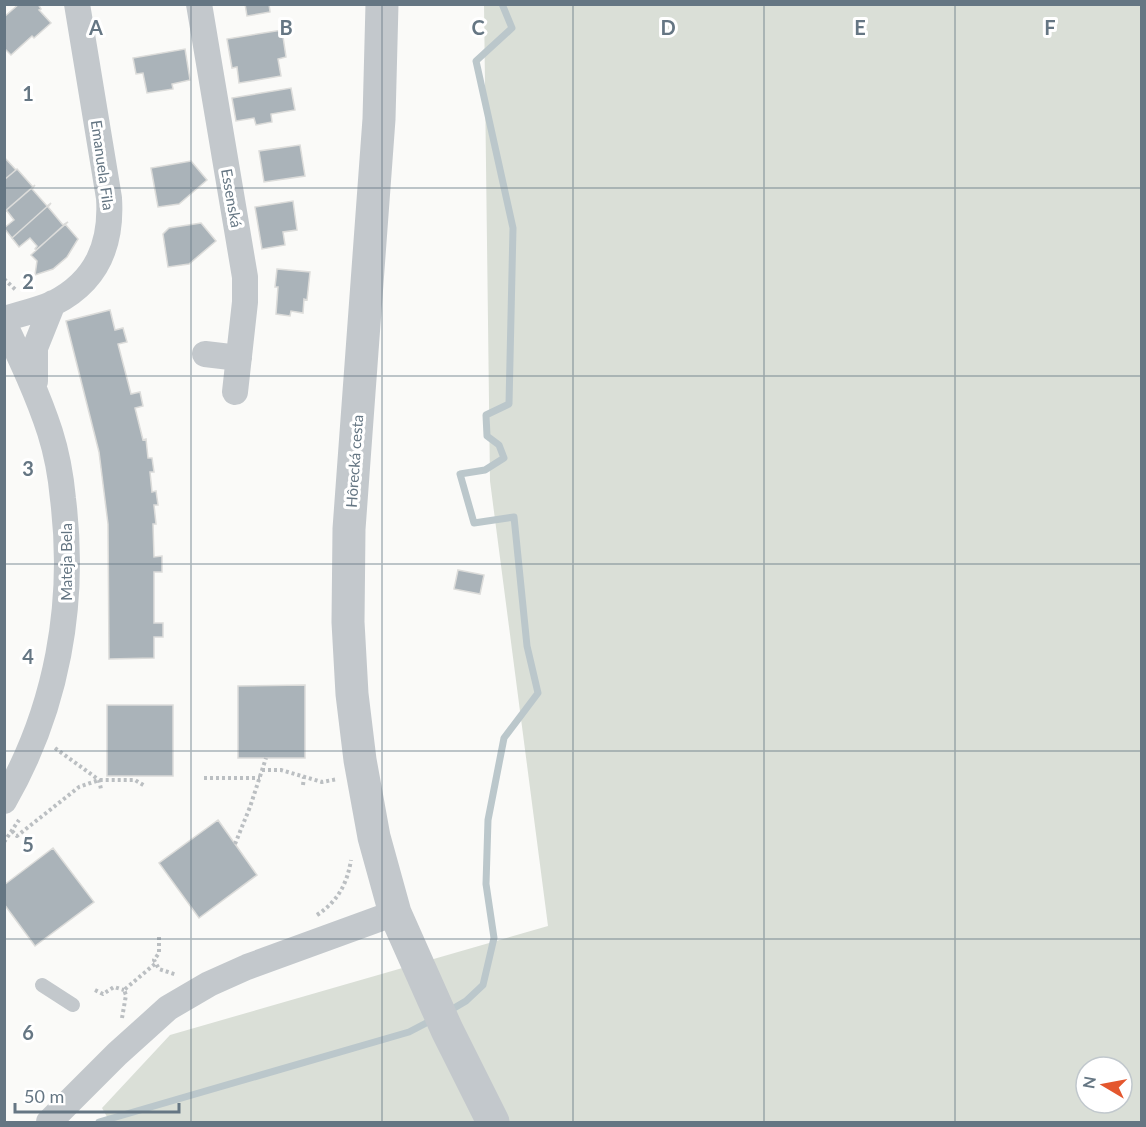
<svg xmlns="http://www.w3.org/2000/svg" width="1146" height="1127" font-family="Lato,sans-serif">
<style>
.green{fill:#dadfd7;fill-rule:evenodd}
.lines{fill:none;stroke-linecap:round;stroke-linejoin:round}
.stream{stroke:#bbc7cb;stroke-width:7}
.building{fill:#aab3b9;stroke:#dcdcda;stroke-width:1.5}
.path{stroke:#bbbfc2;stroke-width:4;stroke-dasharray:3 3;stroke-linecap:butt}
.service{stroke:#c3c8cc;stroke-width:14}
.minor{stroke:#c3c8cc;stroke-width:26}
.tertiary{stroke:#c3c8cc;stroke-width:33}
.grid{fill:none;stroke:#657683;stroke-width:1.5;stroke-opacity:0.55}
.labels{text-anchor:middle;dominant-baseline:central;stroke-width:6;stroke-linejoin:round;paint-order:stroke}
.street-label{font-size:15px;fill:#657683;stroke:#fff}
.grid-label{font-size:20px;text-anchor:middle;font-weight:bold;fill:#657683;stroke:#fff;stroke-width:6;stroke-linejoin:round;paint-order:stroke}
</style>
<rect width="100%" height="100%" fill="#fafaf8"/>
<path class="green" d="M484,5h657v1117h-1031l-8,-14 68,-73 378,-109 -58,-445zM1086,1067h36v36h-36z"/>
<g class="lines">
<path class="stream" d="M449,1011l17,-10 17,-16 11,-47 -8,-54 2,-64 16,-82 34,-45 -11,-47 -13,-129 -40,6 -14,-49 25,-4 19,-12 -5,-13 -12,-9 -1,-21 23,-11 4,-176 -37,-167 36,-33 -10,-24
M99,1122l310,-90 25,-13"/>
</g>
<path class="building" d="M19,4h19l3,5 -2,1 12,13 -17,15 -2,-2 -21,19 -7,-7v-31z
M245,4h24l1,8 -23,4z
M282,30l4,27 -8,2 3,17 -42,7 -2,-16 -5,1 -5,-29z
M185,49l5,31 -18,4 1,5 -26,4 -4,-20 -7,1 -3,-16z
M291,88l4,22 -24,4 1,8 -16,3 -2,-7 -18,3 -4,-23z
M300,145l5,31 -41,6 -5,-31z
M4,157l12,13 -12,10z
M191,161l16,19 -28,24 -21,3 -7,-39z
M17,169l16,18 -29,25v-32z
M35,185l-3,4 15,17 4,-3 -39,35 -8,-10 10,-8 -7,-9 -3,1z
M293,201l4,29 -14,2 2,13 -23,4 -7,-42z
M51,203l-3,4 15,18 5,-3 -32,28 -1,-1 2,-3 -7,-8 -11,9 -7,-9z
M201,223l15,18 -27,23 -21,3 -5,-33 6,-6z
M65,224l13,15 -11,18 -14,12 -18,6 2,-14 -6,-6z
M277,269l33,3 -3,28 -3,-1 -1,14 -12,-2 -1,5 -14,-2 2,-27h-3z
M110,310l5,20 8,-2 4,14 -9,2 13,50 9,-2 3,14 -8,2 8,32 3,-1 2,19h4l2,14h-4l2,20 4,-1 2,14h-4l2,19h-3l1,33 8,-1v16h-8v51h9v14h-9v21l-45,1 -1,-135 -9,-72 -33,-131z
M458,570l26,5 -4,19 -26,-5z
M305,685v73h-67v-72z
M107,705h66v71h-66z
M218,820l39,55 -58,43 -40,-55z
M53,848l41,54 -59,44 -31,-42v-19z"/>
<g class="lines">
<path class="path" d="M4,279l13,12
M55,748l44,32 2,9
M262,770h19l41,12 16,-3
M204,778h56
M303,785l1,-8
M12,831l5,5 62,-49 20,-7h36l10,6
M4,842l15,-22
M235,844l15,-37 16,-49
M317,915c21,-14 30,-31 34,-55
M159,937v16l-5,7 5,9 18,6
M95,990l8,4 11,-7 10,3
M122,1018l4,-23 -2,-5 32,-27"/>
<path class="service" d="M42,985l31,20"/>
<path class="minor" d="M199,4l46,273v25l-10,90
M4,319c16,-5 35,-9 50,-16 43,-22 58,-59 55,-105l-32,-194
M4,323c17,36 34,72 46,109 7,22 11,45 13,67 13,105 -6,210 -59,302
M205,354l34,4
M35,381v-33l18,-45
M49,1122l68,-68 51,-46 41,-24 38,-17 148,-54"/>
<path class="tertiary" d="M382,4l-3,115 -30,410 -1,93 4,72 8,66 14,77 21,76 52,117 46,92"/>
</g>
<path class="grid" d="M191,4v1118M382,4v1118M573,4v1118M764,4v1118M955,4v1118M4,188h1138M4,376h1138M4,564h1138M4,751h1138M4,939h1138"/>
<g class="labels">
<g class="street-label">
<text transform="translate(103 165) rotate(82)">Emanuela Fila</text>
<text transform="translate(232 198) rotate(80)">Essenská</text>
<text transform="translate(354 461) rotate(-86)">Hôrecká cesta</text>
<text transform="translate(66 562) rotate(-90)">Mateja Bela</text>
</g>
</g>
<g class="grid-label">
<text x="96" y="35">A</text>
<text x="286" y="35">B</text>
<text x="478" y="35">C</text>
<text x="668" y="35">D</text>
<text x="860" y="35">E</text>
<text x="1050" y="35">F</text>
<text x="28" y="101">1</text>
<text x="28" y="289">2</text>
<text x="28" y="476">3</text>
<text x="28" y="664">4</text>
<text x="28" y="852">5</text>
<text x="28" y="1040">6</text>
</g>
<rect width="1146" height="1127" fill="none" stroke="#657683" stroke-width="12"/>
<g transform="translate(1104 1085) rotate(280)"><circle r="28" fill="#ffffff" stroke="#c1c8cd" stroke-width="1.5"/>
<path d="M0-4.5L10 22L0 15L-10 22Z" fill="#e4572e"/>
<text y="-9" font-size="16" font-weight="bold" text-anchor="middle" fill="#657683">N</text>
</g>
<path d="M15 1103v9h164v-9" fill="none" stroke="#657683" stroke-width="3"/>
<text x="24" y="1103" font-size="18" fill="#657683" stroke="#ffffff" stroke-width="4.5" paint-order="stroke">50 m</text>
</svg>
